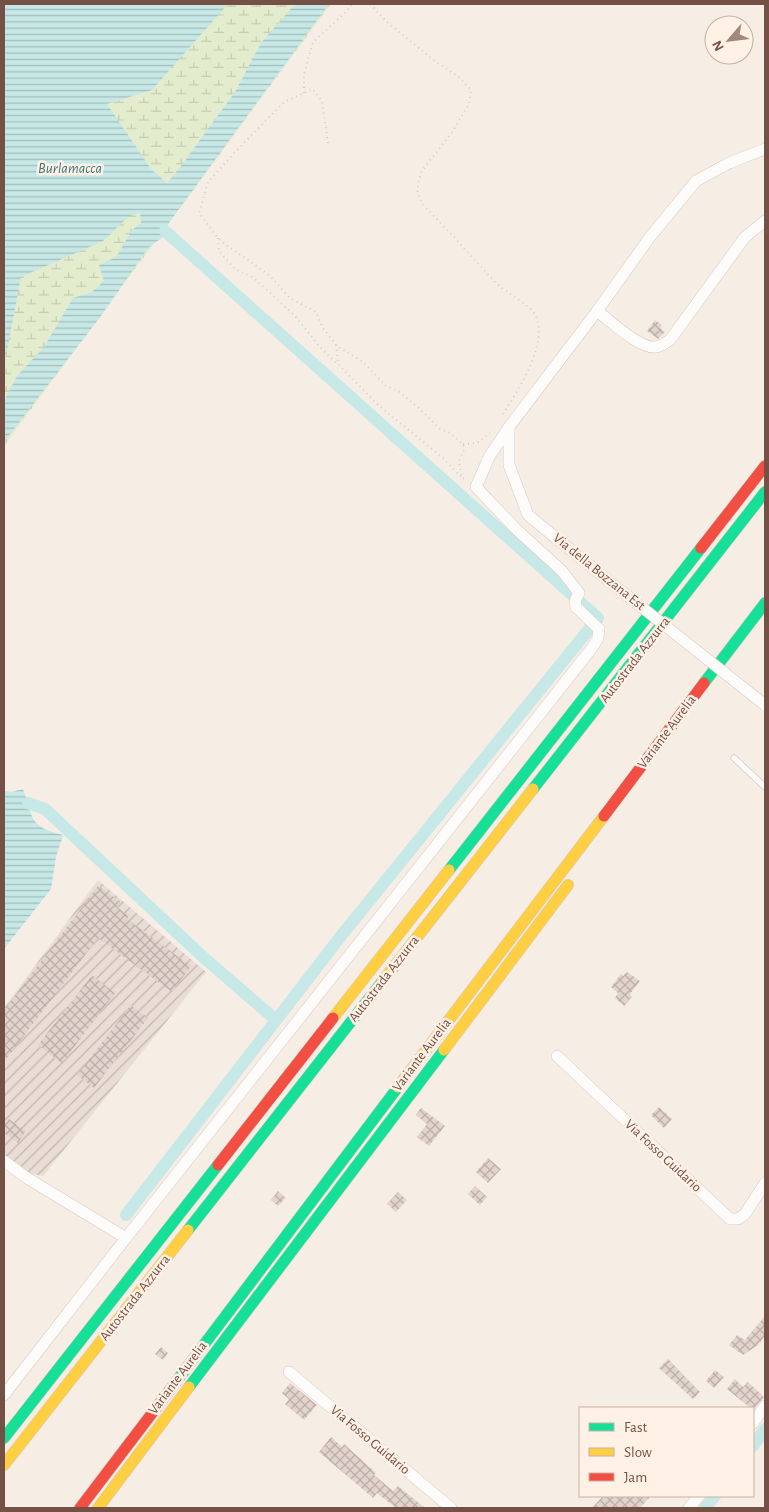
<svg xmlns="http://www.w3.org/2000/svg" width="769" height="1512" font-family="'Alegreya Sans',sans-serif">
<style>
.industrial{fill:url(#industrial-furrows)}
.wetland{fill:url(#wetland-marsh)}
.water{fill:url(#water-rules)}
.lines{fill:none;stroke-linecap:round;stroke-linejoin:round}
.canal{stroke:#c6e8e6;stroke-width:12}
.building{fill:url(#building-cross-hatch)}
.lane-casing{stroke:#d7cac3;stroke-width:7}
.street-casing{stroke:#d7cac3;stroke-width:12}
.fast-casing{stroke:#d5c8c2;stroke-width:12}
.slow-casing{stroke:#d5c8c2;stroke-width:12}
.jam-casing{stroke:#d5c8c2;stroke-width:12}
.path{stroke:#d7cbc8;stroke-width:2;stroke-dasharray:1 4;stroke-linecap:butt}
.lane{stroke:#fefcfb;stroke-width:5.5}
.street{stroke:#fefcfb;stroke-width:11}
.fast{stroke:#16e098;stroke-width:11}
.slow{stroke:#ffcf43;stroke-width:11}
.jam{stroke:#f24e42;stroke-width:11}
.street-bridge-casing{stroke:#d7cac3;stroke-width:12;stroke-linecap:butt}
.street-bridge{stroke:#fefcfb;stroke-width:11}
.labels{text-anchor:middle;dominant-baseline:central;stroke-width:5;stroke-linejoin:round;paint-order:stroke}
.street-label{font-size:14px;fill:#745045;stroke:#fff1e5}
.water-label{font-size:15px;font-style:italic;fill:#39787b;stroke:#fff1e5}
</style>
<defs>
<pattern id="industrial-furrows" width="10" height="10" patternUnits="userSpaceOnUse" patternTransform="scale(1.25)"><rect width="10" height="10" fill="#e9ddd6"/><path d="M-1 1l2-2M0 10L10 0M9 11l2-2" fill="none" stroke="#c1b6af"/></pattern>
<pattern id="wetland-marsh" width="20" height="14" patternUnits="userSpaceOnUse" patternTransform="scale(1.25)"><rect width="20" height="14" fill="#e4ecce"/><path d="M1 5h8M5 5V1M11 12h8M15 12V8" fill="none" stroke="#c7ccb2"/></pattern>
<pattern id="water-rules" width="6" height="5" patternUnits="userSpaceOnUse" patternTransform="scale(1.25)"><rect width="6" height="5" fill="#c6e8e6"/><path d="M0 2.5h6" fill="none" stroke="#a5bebc"/></pattern>
<pattern id="building-cross-hatch" width="8" height="8" patternUnits="userSpaceOnUse" patternTransform="scale(1.25)"><rect width="8" height="8" fill="#e2d4cd"/><path d="M0 0l8 8M0 8l8-8" fill="none" stroke="#bcaea8"/></pattern>
</defs>
<rect width="100%" height="100%" fill="#f6ede5"/>
<path class="industrial" d="M98,880l108,92 -163,204 -15,-3 -24,-17v-148z"/>
<path class="wetland" d="M4,4h327l-327,442z"/>
<path class="water" d="M4,4h224l-76,86 -45,14 44,65 16,14 14,-17 54,-74 26,-49 34,-39h34l-161,220 -5,13 -15,11 -47,68 -97,126v-41l13,-25 27,-29 29,-49 19,-6 12,-11 -5,-16 17,-8 16,-27 9,-7 -1,-10 -11,3 -26,25 -82,36 -17,89z
M23,789c11,30 5,37 40,46l-7,22 -5,32 -47,60v-158l7,1z"/>
<g class="lines">
<path class="canal" d="M28,803l17,6 157,147 74,64
M126,1215l215,-279 257,-318 -433,-387
M753,1446l12,-17
M705,1508l10,-12"/>
</g>
<path class="building" d="M655,320l7,5 -2,3 5,4 -7,7 -11,-8z
M98,886l23,16 -4,5 12,9 -2,3 64,47 -19,26 -74,-54 -94,124v-52z
M627,972l13,9 -10,13 2,3 -8,9 -9,-8 3,-5 -7,-6 10,-13 2,2z
M92,975l23,18 -53,70 -24,-18z
M131,1005l17,13 -54,70 -17,-13z
M659,1107l13,12 -8,9 -13,-13z
M421,1108l24,18 -16,20 -12,-9 10,-13 -11,-9z
M9,1119l17,12 -8,12 -14,-10v-8z
M488,1158l13,11 -13,14 -12,-11z
M475,1186l12,11 -7,8 -12,-11z
M278,1191l8,7 -8,8 -7,-6z
M398,1192l9,8 -11,12 -9,-8z
M765,1316v20l-7,9 -15,10 -14,-10 8,-10 8,5z
M161,1347l7,6 -5,7 -8,-6z
M668,1359l32,33 -7,7 -34,-31z
M715,1370l9,7 -10,11 -8,-7z
M735,1379l8,8 5,-5 16,15 -11,13 -26,-21z
M290,1383l27,22 -13,15 -19,-16 4,-5 -7,-6z
M331,1437l11,10 2,-3 32,29 -2,2 19,16 5,-5 27,22h-29l-19,-15 -4,5 -54,-46z
M603,1496h48l-11,12h-48z"/>
<g class="lines">
<defs>
<path id="lane" d="M734,758l31,29"/>
<path id="street" d="M597,311l53,-74 46,-56 33,-18 36,-14
M509,427v38l19,50 77,63
M557,1056l173,163h8l7,-5 20,-31
M4,1161l23,17 99,60 -122,157
M126,1238l466,-590 6,-10 1,-9 -23,-22 -1,-6 4,-8 -17,-22 -46,-42 -40,-42 13,-30 20,-30 88,-116c14,10 42,38 59,36 6,-1 9,-4 14,-7l75,-103 20,-16
M289,1372l162,136
M753,1423l12,-17
M689,1508l10,-12"/>
<path id="fast" d="M704,683l61,-80
M533,789l232,-297
M449,870l252,-322
M188,1230l194,-248
M189,1387l255,-337
M169,1391l229,-304
M4,1438l214,-273"/>
<path id="slow" d="M382,982l151,-193
M333,1018l116,-148
M444,1050l124,-165
M398,1087l206,-271
M4,1465l184,-235
M98,1508l91,-121"/>
<path id="jam" d="M701,548l64,-82
M604,816l100,-133
M218,1165l115,-147
M80,1508l89,-117"/>
</defs>
<use href="#lane" class="lane-casing"/>
<use href="#street" class="street-casing"/>
<use href="#fast" class="fast-casing"/>
<use href="#slow" class="slow-casing"/>
<use href="#jam" class="jam-casing"/>
<path class="path" d="M370,4l18,19 48,39 24,16 11,12 -2,14 -16,27 -32,41 -4,18 5,14c25,25 49,52 73,78 9,9 33,22 39,31 18,28 -18,80 -33,104
M304,93v-19l9,-32 33,-30 6,-8
M328,143l-6,-42 -9,-12 -29,13 -48,49 -28,31 -9,31 19,25 8,7 25,17 19,14 20,22 26,14 7,16 15,19 24,14 24,25 14,6 21,18 19,19 10,4 13,11 1,6 -5,11 3,17 5,3
M218,238l1,13 16,18 19,9 41,38 24,30 18,18
M336,345l2,19 39,40 66,54 19,20
M463,444l14,-1 13,-10"/>
<use href="#lane" class="lane"/>
<use href="#street" class="street"/>
<use href="#fast" class="fast"/>
<use href="#slow" class="slow"/>
<use href="#jam" class="jam"/>
<defs>
<path id="street-bridge" d="M605,578l160,127"/>
</defs>
<use href="#street-bridge" class="street-bridge-casing"/>
<use href="#street-bridge" class="street-bridge"/>
</g>
<g class="labels">
<g class="street-label">
<text transform="translate(599 572) rotate(39)">Via della Bozzana Est</text>
<text transform="translate(635 660) rotate(-52)">Autostrada Azzurra</text>
<text transform="translate(667 732) rotate(-53)">Variante Aurelia</text>
<text transform="translate(384 979) rotate(-52)">Autostrada Azzurra</text>
<text transform="translate(422 1055) rotate(-53)">Variante Aurelia</text>
<text transform="translate(663 1156) rotate(43)">Via Fosso Guidario</text>
<text transform="translate(135 1298) rotate(-52)">Autostrada Azzurra</text>
<text transform="translate(178 1378) rotate(-53)">Variante Aurelia</text>
<text transform="translate(370 1440) rotate(40)">Via Fosso Guidario</text>
</g>
<g class="water-label">
<text x="70" y="168">Burlamacca</text>
</g>
</g>
<rect width="769" height="1512" fill="none" stroke="#745045" stroke-width="10"/>
<rect x="579" y="1407" width="175" height="90" fill="#fff1e5" stroke="#c7b1a5"/>
<rect x="589" y="1423" width="25" height="8" fill="#16e098" stroke="#c7b1a5"/>
<text x="624" y="1432" font-size="15" fill="#745045">Fast</text>
<rect x="589" y="1448" width="25" height="8" fill="#ffcf43" stroke="#c7b1a5"/>
<text x="624" y="1457" font-size="15" fill="#745045">Slow</text>
<rect x="589" y="1473" width="25" height="8" fill="#f24e42" stroke="#c7b1a5"/>
<text x="624" y="1482" font-size="15" fill="#745045">Jam</text>
<g transform="translate(729 40) rotate(242)"><circle r="24" fill="#fff1e5" stroke="#c7b1a5"/>
<path d="M0-4L9 19L0 12L-9 19Z" fill="#a2877d"/>
<text y="-8" font-size="14" font-weight="bold" text-anchor="middle" fill="#745045">N</text>
</g>
</svg>
